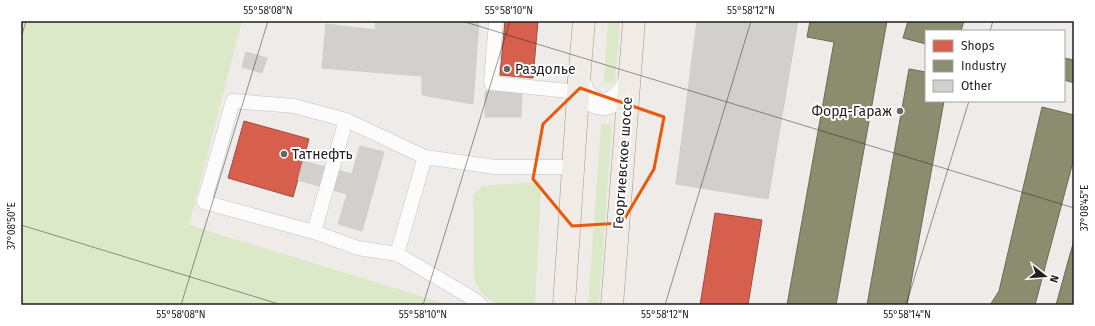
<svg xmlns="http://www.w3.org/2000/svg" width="1095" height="326" font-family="'Fira Sans',sans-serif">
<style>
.grass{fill:#dce9c9}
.shops{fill:#d6604d;stroke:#9f4c3f}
.industry{fill:#8c8c6e;stroke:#6b6b56}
.building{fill:#d2d0cd;stroke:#d1cdca}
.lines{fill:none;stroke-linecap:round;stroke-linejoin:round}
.service-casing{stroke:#c5c3c2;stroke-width:15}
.minor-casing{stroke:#c5c3c2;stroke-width:23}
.primary-casing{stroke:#a39785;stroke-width:23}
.service{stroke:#fcfcfc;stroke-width:14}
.minor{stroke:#fcfcfc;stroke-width:22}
.primary{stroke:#f1ebe5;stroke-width:22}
.marked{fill:none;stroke:#e8590c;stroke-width:3;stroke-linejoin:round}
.ticks{fill:none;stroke:#1f1f1f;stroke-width:1;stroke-opacity:0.45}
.poi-dot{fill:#676665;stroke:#fff;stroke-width:1.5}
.labels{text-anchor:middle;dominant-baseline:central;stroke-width:4;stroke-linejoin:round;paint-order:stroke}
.poi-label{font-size:14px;fill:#1f1f1f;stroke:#fff;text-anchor:start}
.street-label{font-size:14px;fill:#1f1f1f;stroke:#fff}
.neatline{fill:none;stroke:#1f1f1f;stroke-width:1.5}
.ticks-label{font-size:10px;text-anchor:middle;fill:#1f1f1f}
</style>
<rect width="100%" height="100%" fill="#eeebe8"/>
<path class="grass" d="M21,21h221l-53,204 261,80h-429z
M608,21h12l-5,62h-11z
M601,124h11l-13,181h-11z
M534,182l7,7 -6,116h-36l-17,-11 -8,-15 -1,-84 9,-9z"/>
<path class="shops" d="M505,21h33l-5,57 -33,-3z
M244,121l65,18 -16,58 -65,-19z
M715,213l47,7 -14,85h-48z"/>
<path class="industry" d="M810,21h77l-51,284h-49l47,-263 -27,-5z
M908,21h56l-3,10h1h-36v13l-23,-6z
M1064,58l10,2v23l-10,-3z
M909,69l17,3v29h18l-37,204h-40z
M1042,107l32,8v43l-39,147h-45l9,-14z
M1074,240v65h-18z"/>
<path class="building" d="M376,21h103l-6,83 -51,-9v-19l-100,-8 4,-44 49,6z
M697,21h101l-30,178 -92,-15z
M246,52l21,6 -5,15 -20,-6z
M485,91l37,1 -1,25h-36z
M360,146l24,6 -22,79 -24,-7 9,-30 -49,-14 5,-19 49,13z"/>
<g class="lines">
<defs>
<path id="service" d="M496,21l-5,62 87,9
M314,232l-110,-30 29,-101 61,5 52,14
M397,254l28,-97
M481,305l-9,-7 -75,-44 -39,-6 -44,-16 32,-112 79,37 70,10h79"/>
<path id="minor" d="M579,80c2,7 4,15 11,19 17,13 32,-2 39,-17"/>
<path id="primary" d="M564,305l15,-225 5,-59
M612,305l22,-284"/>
</defs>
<use href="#service" class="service-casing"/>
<use href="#minor" class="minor-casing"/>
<use href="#primary" class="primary-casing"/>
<use href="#service" class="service"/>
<use href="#minor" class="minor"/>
<use href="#primary" class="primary"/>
</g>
<path class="marked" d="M580,88l84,29 -10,52 -32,54 -50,3 -39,-47 10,-55z"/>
<path class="ticks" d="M462,21l612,187M990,31l3,-10M21,38l5,-17M21,225l261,80M181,305l87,-284M423,305l87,-284M665,305l86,-284M906,305l63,-204"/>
<g class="poi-dot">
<circle cx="507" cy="69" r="4"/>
<circle cx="900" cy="111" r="4"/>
<circle cx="284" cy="154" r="4"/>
</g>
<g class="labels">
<g class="poi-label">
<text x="515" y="69">Раздолье</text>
<text x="892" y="111" text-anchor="end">Форд-Гараж</text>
<text x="292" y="154">Татнефть</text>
</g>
<g class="street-label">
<text transform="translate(623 163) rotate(-86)">Георгиевское шоссе</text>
</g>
</g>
<rect width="1095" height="326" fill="none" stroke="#ffffff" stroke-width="44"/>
<rect x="925" y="30" width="140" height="72" fill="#ffffff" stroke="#a5a5a5"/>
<rect x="933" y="40" width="20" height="12" fill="#d6604d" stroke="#a5a5a5"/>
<text x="961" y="50" font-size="12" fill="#1f1f1f">Shops</text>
<rect x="933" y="60" width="20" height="12" fill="#8c8c6e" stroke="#a5a5a5"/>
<text x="961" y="70" font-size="12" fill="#1f1f1f">Industry</text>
<rect x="933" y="80" width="20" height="12" fill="#d2d0cd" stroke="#a5a5a5"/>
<text x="961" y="90" font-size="12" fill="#1f1f1f">Other</text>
<g transform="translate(1045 276) rotate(107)" stroke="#ffffff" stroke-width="3" paint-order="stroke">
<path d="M0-3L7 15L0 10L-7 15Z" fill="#1f1f1f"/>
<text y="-6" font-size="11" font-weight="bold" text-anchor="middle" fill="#1f1f1f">N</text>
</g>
<rect x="22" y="22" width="1051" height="282" class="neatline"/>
<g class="ticks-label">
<text x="268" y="14">55°58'08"N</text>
<text x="509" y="14">55°58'10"N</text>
<text x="751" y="14">55°58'12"N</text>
<text transform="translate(1084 208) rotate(-90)" y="4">37°08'45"E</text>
<text transform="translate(11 226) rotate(-90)" y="4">37°08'50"E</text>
<text x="181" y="318">55°58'08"N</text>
<text x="423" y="318">55°58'10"N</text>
<text x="665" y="318">55°58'12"N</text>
<text x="907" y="318">55°58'14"N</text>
</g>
</svg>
